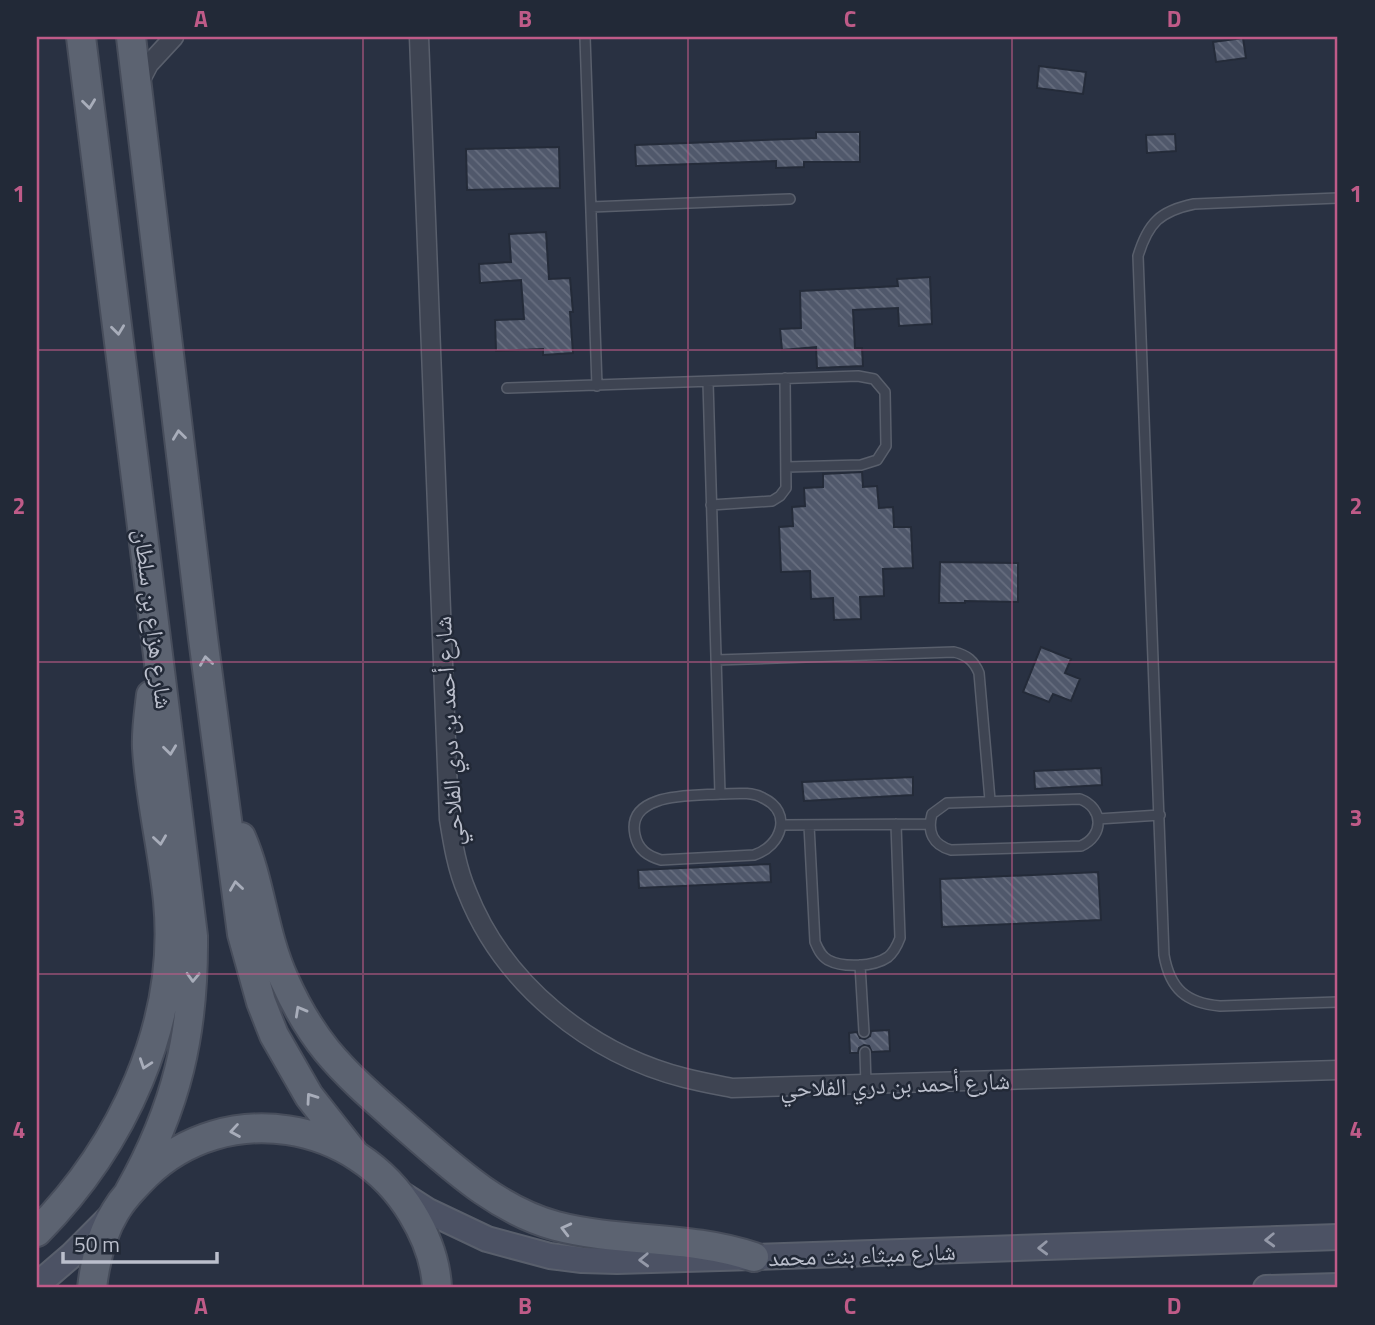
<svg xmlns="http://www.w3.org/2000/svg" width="1375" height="1325" font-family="'Titillium Web','Noto Naskh Arabic',sans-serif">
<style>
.building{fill:url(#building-back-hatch);stroke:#242b39;stroke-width:2}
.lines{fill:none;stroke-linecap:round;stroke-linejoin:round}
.lane-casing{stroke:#595f6c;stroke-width:12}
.street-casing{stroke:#595f6c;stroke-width:21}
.secondary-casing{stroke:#595f6c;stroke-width:28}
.primary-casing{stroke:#474d5b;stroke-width:32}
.lane{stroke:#3e4452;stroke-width:9}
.street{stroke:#3e4452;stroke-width:18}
.secondary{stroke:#4c5264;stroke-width:24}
.primary{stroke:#5c6371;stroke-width:28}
.oneway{stroke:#a8adba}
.oneway2{stroke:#9499a8}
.grid{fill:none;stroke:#bf5b88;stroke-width:2;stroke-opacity:0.55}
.labels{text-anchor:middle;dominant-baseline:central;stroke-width:5;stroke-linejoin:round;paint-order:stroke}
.street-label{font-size:24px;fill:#bbbfcc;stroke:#222937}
.neatline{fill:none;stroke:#bf5b88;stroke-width:2.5}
.grid-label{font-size:23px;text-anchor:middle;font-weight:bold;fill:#bf5b88}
</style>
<defs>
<pattern id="building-back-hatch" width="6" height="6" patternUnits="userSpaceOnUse" patternTransform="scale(1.75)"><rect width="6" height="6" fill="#50586b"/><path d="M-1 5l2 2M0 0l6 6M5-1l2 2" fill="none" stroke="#676e7f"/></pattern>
</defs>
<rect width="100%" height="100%" fill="#293142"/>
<path class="building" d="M1243,38l3,20 -30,4 -3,-20z
M1039,66l47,6 -3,22 -46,-6z
M816,132h44v30h-56v5l-28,1v-7l-140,5 -1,-21 181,-7z
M1175,134l1,17 -29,2 -1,-18z
M559,147l1,41 -93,2 -1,-41z
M546,232l3,47 21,-1 3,34h-3l3,41 -30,2v-6l-47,2 -1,-31 29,-1 -3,-39 -41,3 -1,-19 32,-2 -2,-28z
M930,277l2,47 -33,2 -1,-18 -45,2 2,38h7l1,18 -46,2 -1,-21 -34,3 -2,-21 21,-1 -1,-37 98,-5 -1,-7z
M862,472l1,15 14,-1 2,22 14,-1 1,20h17l2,41 -30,1 1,27 -24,1 1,22 -27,1 -1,-22 -22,1 -1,-28 -29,1 -2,-45 14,-1 -1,-19 13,-1 -1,-18 19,-1v-13z
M940,562l78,1v39l-53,-1v2h-26z
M1041,647l30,12 -6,14 15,6 -9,22 -18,-7 -4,8 -26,-10z
M1101,768l1,17 -67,4 -1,-18z
M913,777v18l-109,6 -2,-19z
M770,864l1,18 -132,6 -1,-18z
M1098,872l3,48 -159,7 -2,-48z
M889,1030l1,21 -18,1 -3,-6 -5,-1 -5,3 -1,5h-8l-1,-20 8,-1 3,6 5,1 5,-3 1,-5z"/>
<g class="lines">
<defs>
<path id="lane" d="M585,37l12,349
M1338,198l-144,6c-34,7 -46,19 -56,52l26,699c6,34 22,48 56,51l118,-4
M591,207l199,-8
M708,382l12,412
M507,388l351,-12 16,3 11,13 1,54 -9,14 -16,5 -74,2
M711,505l61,-4 8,-5 6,-8 -1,-110
M716,660l238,-8c13,3 20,9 25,21l11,127
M720,794c13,0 31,-3 43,4 30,14 19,48 -9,57l-93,5c-13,-4 -23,-10 -26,-25 -9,-43 58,-39 85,-41z
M1080,799c24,9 24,37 1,47l-130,4c-18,-5 -24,-18 -19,-36l15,-11z
M1098,819l62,-4
M781,825l149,-1
M809,825l6,117c3,7 6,14 13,18 15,8 46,7 60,-3 6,-5 9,-11 12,-19l-4,-114
M860,965l4,67
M865,1052l1,33"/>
<path id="street" d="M419,37l30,782c4,25 8,50 18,73 36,92 123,162 218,186 16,4 32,7 47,10l606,-18
M137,87l12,-23 25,-27"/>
<path id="secondary" d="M400,1193l28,18 59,28 63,17 32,4 35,1 137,-4 584,-20
M37,1285l35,-30 38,-38
M1266,1288l72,-2"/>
<path id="primary" d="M81,37l112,899c1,98 -16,171 -64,256
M131,37l72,601 39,296 19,68 13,33 35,61 44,56
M241,837c20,46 22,96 43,142 11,25 26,51 43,72 24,29 52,52 80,77 45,39 90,82 149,98 65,17 134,9 198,31
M37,1232c85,-86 143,-208 131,-331 -5,-51 -18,-102 -21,-153 -1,-17 2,-36 4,-53
M92,1288c3,-26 9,-53 23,-76 8,-14 19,-25 31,-37 80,-77 210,-55 266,38 14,23 24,49 25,75"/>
</defs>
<use href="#lane" class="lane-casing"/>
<use href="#street" class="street-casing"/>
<use href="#secondary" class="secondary-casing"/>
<use href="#primary" class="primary-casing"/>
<use href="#lane" class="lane"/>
<use href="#street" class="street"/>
<use href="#secondary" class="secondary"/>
<use href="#primary" class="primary"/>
</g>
<defs><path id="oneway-chevron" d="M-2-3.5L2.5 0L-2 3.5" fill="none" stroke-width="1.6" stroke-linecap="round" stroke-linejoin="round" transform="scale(1.75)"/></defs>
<g class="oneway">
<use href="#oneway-chevron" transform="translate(89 104) rotate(83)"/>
<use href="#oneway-chevron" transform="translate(118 330) rotate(83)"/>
<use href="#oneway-chevron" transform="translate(179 435) rotate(-97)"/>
<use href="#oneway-chevron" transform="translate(206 661) rotate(-98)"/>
<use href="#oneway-chevron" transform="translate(170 750) rotate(83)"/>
<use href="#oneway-chevron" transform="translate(160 840) rotate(82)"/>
<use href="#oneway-chevron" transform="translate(236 886) rotate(-98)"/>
<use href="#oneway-chevron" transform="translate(193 977) rotate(92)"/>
<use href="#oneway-chevron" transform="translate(300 1011) rotate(-119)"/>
<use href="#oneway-chevron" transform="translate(145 1064) rotate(109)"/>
<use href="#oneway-chevron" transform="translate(311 1098) rotate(-125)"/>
<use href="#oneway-chevron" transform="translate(235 1131) rotate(171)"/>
<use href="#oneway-chevron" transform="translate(566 1229) rotate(-166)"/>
</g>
<g class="oneway2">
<use href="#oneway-chevron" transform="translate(1270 1240) rotate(178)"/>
<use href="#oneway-chevron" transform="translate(1043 1248) rotate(178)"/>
<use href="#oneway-chevron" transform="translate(644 1260) rotate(178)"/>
</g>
<path class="grid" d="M363,37v1251M688,37v1251M1012,37v1251M37,350h1301M37,662h1301M37,974h1301"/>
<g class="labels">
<g class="street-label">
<text transform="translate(154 619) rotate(83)">شارع هزاع بن سلطان</text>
<text transform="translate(448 731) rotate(-93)">شارع أحمد بن دري الفلاحي</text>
<text transform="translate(895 1084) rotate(-2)">شارع أحمد بن دري الفلاحي</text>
<text transform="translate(862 1254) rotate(-2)">شارع ميثاء بنت محمد</text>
</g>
</g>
<rect width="1375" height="1325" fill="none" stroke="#222937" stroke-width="77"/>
<path d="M63 1252v10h154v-10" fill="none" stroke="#bbbfcc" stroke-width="3.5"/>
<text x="74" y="1252" font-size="21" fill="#bbbfcc" stroke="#222937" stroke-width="5" paint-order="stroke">50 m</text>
<rect x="38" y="38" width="1298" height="1248" class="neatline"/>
<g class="grid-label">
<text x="201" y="27">A</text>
<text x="525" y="27">B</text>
<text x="850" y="27">C</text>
<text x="1174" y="27">D</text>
<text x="19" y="202">1</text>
<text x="1356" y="202">1</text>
<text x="19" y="514">2</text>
<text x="1356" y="514">2</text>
<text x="19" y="826">3</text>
<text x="1356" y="826">3</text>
<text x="19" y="1138">4</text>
<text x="1356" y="1138">4</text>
<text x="201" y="1314">A</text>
<text x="525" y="1314">B</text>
<text x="850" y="1314">C</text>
<text x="1174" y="1314">D</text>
</g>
</svg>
